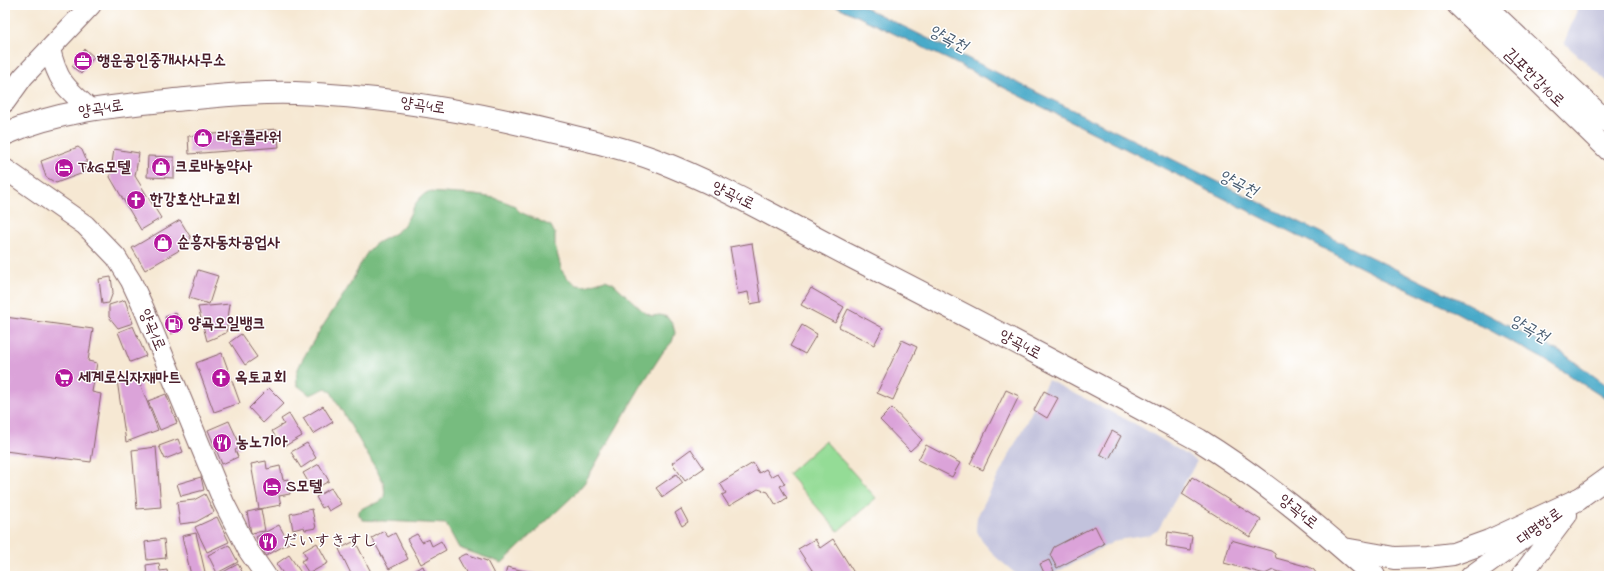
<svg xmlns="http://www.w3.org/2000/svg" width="1614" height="581" font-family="'Indie Flower','Poor Story','Klee One',sans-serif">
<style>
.industrial{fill:#c2c2dc}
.green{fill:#94dc96;stroke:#6f7e60}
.forest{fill:#77bc7f;stroke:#606e55}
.water{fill:#49aac9;stroke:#4a647a}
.building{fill:#dba3d9}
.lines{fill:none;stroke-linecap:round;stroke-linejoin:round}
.minor-casing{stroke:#866566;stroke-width:22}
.major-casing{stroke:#866566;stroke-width:24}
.minor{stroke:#fff;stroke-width:20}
.major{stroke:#fff;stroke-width:22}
.labels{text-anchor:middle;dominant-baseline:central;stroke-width:3;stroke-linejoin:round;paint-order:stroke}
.poi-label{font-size:16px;font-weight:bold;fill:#4a1f2b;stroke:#fff;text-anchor:start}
.street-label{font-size:16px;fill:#4a1f2b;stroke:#fff}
.water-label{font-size:17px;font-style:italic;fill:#4a5e72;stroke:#fff}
</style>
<rect width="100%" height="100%" fill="#fff"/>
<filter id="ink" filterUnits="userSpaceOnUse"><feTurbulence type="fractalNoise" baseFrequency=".025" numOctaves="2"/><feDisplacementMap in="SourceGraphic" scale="8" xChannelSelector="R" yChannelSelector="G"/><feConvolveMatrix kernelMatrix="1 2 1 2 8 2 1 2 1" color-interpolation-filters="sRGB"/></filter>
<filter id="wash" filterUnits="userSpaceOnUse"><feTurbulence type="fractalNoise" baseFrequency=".012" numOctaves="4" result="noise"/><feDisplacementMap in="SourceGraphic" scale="16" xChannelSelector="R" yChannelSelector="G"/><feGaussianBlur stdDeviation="0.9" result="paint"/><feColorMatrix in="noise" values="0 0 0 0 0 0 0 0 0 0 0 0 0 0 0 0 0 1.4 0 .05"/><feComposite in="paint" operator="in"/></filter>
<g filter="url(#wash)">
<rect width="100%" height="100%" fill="#f6e8d3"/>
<path class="industrial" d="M1579,5h30v78l-45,-40z
M1048,380l93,47 56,34 -39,69 -8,5 -33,5 -68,36h-26l-8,-3 -18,-15 -15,-17 -6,-12 1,-12z"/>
<path class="green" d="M825,441l51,57 -38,33 -50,-57z"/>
<path class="forest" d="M428,192l47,3 20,3 18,7 7,7 31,14 4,8v12l7,25 5,7 10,7 9,1 19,-6 8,3 31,29 8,4 8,-1 7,2 6,8 2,8 -3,9 -9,10 -22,34 -56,96 -12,14 -71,67 -43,-15 -13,-24 -83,-4 -4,-5v-4c13,-12 31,-1 24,-30l-52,-89 -5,-4 -16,7 -13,-10c0,-4 -1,-9 0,-13 2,-7 7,-15 11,-22 13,-23 29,-44 43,-67 6,-11 11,-25 20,-35 8,-9 21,-10 32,-22 9,-12 11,-27 25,-34z"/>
<path class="water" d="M834,5h26l498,246 104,50 102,53 45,33v14l-67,-43 -92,-49 -70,-32 -433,-218z"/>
<g id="blocks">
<path class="building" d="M85,49l9,8 -13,17 -9,-8z
M277,129l2,18 -90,7 -1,-18z
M78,147l4,3 5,12 -4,1 3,9 -30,11 -10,-6 -5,-16z
M114,149l25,4 -4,23 26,42 -20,12 -31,-53z
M148,156l26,1v21l-27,-1z
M180,220l11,18 -13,13 -33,19 -13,-22z
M752,243l9,59 -11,2 -2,-12 -10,2 -8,-47z
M198,270l20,6 -9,28 -20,-6z
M111,277l2,15 -4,11 -7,1 -3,-25z
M811,288l33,19 -9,16 -34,-18z
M125,300l8,23 -15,5 -9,-11v-12z
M230,304l-4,29 -19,8 -9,-34z
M848,309l35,19 -9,17 -35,-18z
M176,313l6,17 -11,4 -6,-17z
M5,317l88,12 -5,32 9,2 -5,29 9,2 -10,68 -86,-11z
M802,325l15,9 -12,20 -15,-8z
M133,326l13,30 -16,6 -12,-30z
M241,334l16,23 -12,8 -15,-23z
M902,340l15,7 -24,53 -16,-7z
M222,353l18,50 -26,9 -18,-49z
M136,373l22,57 -32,12 -9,-62z
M269,388l15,15 -21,20 -14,-15z
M1006,390l13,6 -36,74 -13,-6z
M1044,391l14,7 -11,20 -13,-8z
M166,394l11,29 -17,7 -12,-29z
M323,406l10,16 -20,12 -10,-16z
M892,408l30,32 -12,11 -30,-31z
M289,414l13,22 -17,10 -3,-5 -3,2 -7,-12 12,-7 -3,-5z
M229,421l12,26 -6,3 3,7 -16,7 -14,-34z
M1112,431l9,5 -12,23 -9,-5z
M178,439l5,13 -18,7 -6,-13z
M307,443l9,15 -15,10 -10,-16z
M926,445l34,18 -8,14 -34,-17z
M156,447l5,60 -24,2 -5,-59z
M691,449l13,19 -19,13 -13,-18z
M266,461l1,8 13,-3 3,14 5,-1 2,15 -11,2 2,9 -22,4 -8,-45z
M753,463l6,10 7,-4 5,8 7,-4 7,11 -5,2 7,12 -11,7 -8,-13 -10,-3 -29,17 -7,-11 4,-2 -6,-10z
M319,464l10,17 -16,9 -10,-17z
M676,474l7,9 -20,14 -7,-9z
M201,477l3,13 -23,6 -4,-12z
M1192,477l69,43 -11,17 -68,-43z
M331,488l10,16 -12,7 -3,-5 -4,2 -6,-11z
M205,494l9,18 -18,10 -16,2 -3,-22 17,-2z
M261,509l4,22 -14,2 -4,-21z
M312,509l4,19 -11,2 -1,-3 -11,3 -3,-16z
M681,509l7,13 -6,4 -7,-13z
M217,517l12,25 -22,10 -12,-25z
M279,525l10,18 -23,13 -10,-19z
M1095,526l9,18 -47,24 -7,-13 4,-8z
M384,531l4,6 7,-4 13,26 -19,10 -17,-31z
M1168,532l24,4 -2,14 -24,-4z
M196,533l9,39 -14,3 -9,-39z
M417,534l5,8 7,-3 3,7 9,-5 5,9 -25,14 -14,-25z
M164,539l2,19 -19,2 -2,-18z
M815,539l5,9 13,-9 23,37h-40l-18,-27z
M1231,540l40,11 4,3 1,4 33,9 5,3 4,6h-25l-20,-6 -8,4 -41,-11z
M355,541l18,35h-21l-13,-27z
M317,543l11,20 -20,11 2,2h-7l5,-4 -7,-11 6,-3 -4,-7z
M229,545l9,17 -21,11 -9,-18z
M466,554l21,7 8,15h-27l-10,-18z
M289,555l13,19 -2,2h-15l-9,-12z
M1049,560l5,11 -9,4 -5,-11z
M159,563l1,8 7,-1 1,6h-21l-1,-11z
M238,564l6,11 -28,1z
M423,566l4,10h-24z
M507,567l31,7 -1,2h-32z"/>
</g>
</g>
<g filter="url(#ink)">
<use href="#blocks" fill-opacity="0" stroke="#866566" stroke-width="1"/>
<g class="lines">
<defs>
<path id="minor" d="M1457,5l78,74 74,72
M1485,5l124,118
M50,49c8,34 16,39 41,61
M5,102l18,-25 68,-72
M5,169l80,56 31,32 15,24 13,28 80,194 24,47 18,26
M1471,576l138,-99
M1521,576l46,-61"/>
<path id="major" d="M5,134c57,-25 120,-29 181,-35 36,-4 73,-7 109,-6 87,3 175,18 259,39 33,8 67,15 99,27 67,25 131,63 195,96 118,60 235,122 351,185 63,39 120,87 175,136
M1344,549l51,9 33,-1 25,-3 36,-13 90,-42"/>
</defs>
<use href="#minor" class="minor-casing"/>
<use href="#major" class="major-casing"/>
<use href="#minor" class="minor"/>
<use href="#major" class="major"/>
</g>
</g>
<defs>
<symbol id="office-disc" viewBox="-11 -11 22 22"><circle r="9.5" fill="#b5179e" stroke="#fff"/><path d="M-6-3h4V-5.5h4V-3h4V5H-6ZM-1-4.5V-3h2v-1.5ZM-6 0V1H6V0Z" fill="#fff"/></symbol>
<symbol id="shop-disc" viewBox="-11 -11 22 22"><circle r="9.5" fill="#b5179e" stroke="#fff"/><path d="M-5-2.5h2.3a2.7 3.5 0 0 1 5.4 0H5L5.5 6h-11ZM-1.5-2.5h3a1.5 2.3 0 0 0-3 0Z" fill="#fff"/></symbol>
<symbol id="hotel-disc" viewBox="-11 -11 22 22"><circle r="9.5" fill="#b5179e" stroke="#fff"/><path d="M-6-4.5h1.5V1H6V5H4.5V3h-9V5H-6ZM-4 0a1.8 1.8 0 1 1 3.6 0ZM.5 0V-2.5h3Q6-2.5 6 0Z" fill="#fff"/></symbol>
<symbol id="church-disc" viewBox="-11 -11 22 22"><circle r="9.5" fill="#b5179e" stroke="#fff"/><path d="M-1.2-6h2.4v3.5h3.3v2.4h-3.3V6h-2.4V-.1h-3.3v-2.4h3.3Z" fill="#fff"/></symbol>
<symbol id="fuel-disc" viewBox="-11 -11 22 22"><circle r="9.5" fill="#b5179e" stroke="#fff"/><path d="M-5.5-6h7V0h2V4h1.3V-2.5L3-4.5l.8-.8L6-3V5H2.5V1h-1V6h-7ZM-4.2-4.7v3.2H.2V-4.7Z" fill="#fff"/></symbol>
<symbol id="supermarket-disc" viewBox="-11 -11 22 22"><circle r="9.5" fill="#b5179e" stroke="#fff"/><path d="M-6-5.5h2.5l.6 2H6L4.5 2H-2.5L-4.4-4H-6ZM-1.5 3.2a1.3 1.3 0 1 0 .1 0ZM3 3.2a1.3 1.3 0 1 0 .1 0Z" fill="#fff"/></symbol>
<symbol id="restaurant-disc" viewBox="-11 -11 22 22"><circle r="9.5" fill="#b5179e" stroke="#fff"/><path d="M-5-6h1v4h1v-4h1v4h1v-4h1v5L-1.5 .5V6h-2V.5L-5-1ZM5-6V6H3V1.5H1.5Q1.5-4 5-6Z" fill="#fff"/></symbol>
</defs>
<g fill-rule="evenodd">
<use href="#office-disc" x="72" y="50" width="22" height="22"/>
<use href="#shop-disc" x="192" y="127" width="22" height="22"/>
<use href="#shop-disc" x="150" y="156" width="22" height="22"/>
<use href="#hotel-disc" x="53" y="157" width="22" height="22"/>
<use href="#church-disc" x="125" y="189" width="22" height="22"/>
<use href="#shop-disc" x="152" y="232" width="22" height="22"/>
<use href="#fuel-disc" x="163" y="313" width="22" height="22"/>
<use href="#supermarket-disc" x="53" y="367" width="22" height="22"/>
<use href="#church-disc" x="210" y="367" width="22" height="22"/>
<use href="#restaurant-disc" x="211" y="432" width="22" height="22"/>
<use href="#hotel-disc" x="261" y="476" width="22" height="22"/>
<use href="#restaurant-disc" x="257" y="531" width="22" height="22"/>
</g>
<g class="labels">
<g class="poi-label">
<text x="97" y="61">행운공인중개사사무소</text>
<text x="217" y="138">라움플라워</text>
<text x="175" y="167">크로바농약사</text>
<text x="78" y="168">T&amp;G모텔</text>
<text x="150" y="200">한강호산나교회</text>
<text x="177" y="243">순흥자동차공업사</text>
<text x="188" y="324">양곡오일뱅크</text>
<text x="78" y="378">세계로식자재마트</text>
<text x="235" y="378">옥토교회</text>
<text x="236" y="443">농노기아</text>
<text x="286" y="487">S모텔</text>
<text x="282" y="542">だいすきすし</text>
</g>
<g class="street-label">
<text transform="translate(1534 78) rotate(44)">김포한강10로</text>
<text transform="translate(423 106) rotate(8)">양곡4로</text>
<text transform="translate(101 109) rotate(-9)">양곡4로</text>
<text transform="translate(733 196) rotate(26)">양곡4로</text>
<text transform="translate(152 330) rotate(67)">양곡1로</text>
<text transform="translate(1020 345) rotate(28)">양곡4로</text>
<text transform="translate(1298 512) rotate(39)">양곡4로</text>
<text transform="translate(1540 527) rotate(-36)">대명항로</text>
</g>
<g class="water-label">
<text transform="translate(948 39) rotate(27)">양곡천</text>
<text transform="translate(1238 184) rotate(27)">양곡천</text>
<text transform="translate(1529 329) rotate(29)">양곡천</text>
</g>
</g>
<rect width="1614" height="581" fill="none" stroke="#fff" stroke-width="20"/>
</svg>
